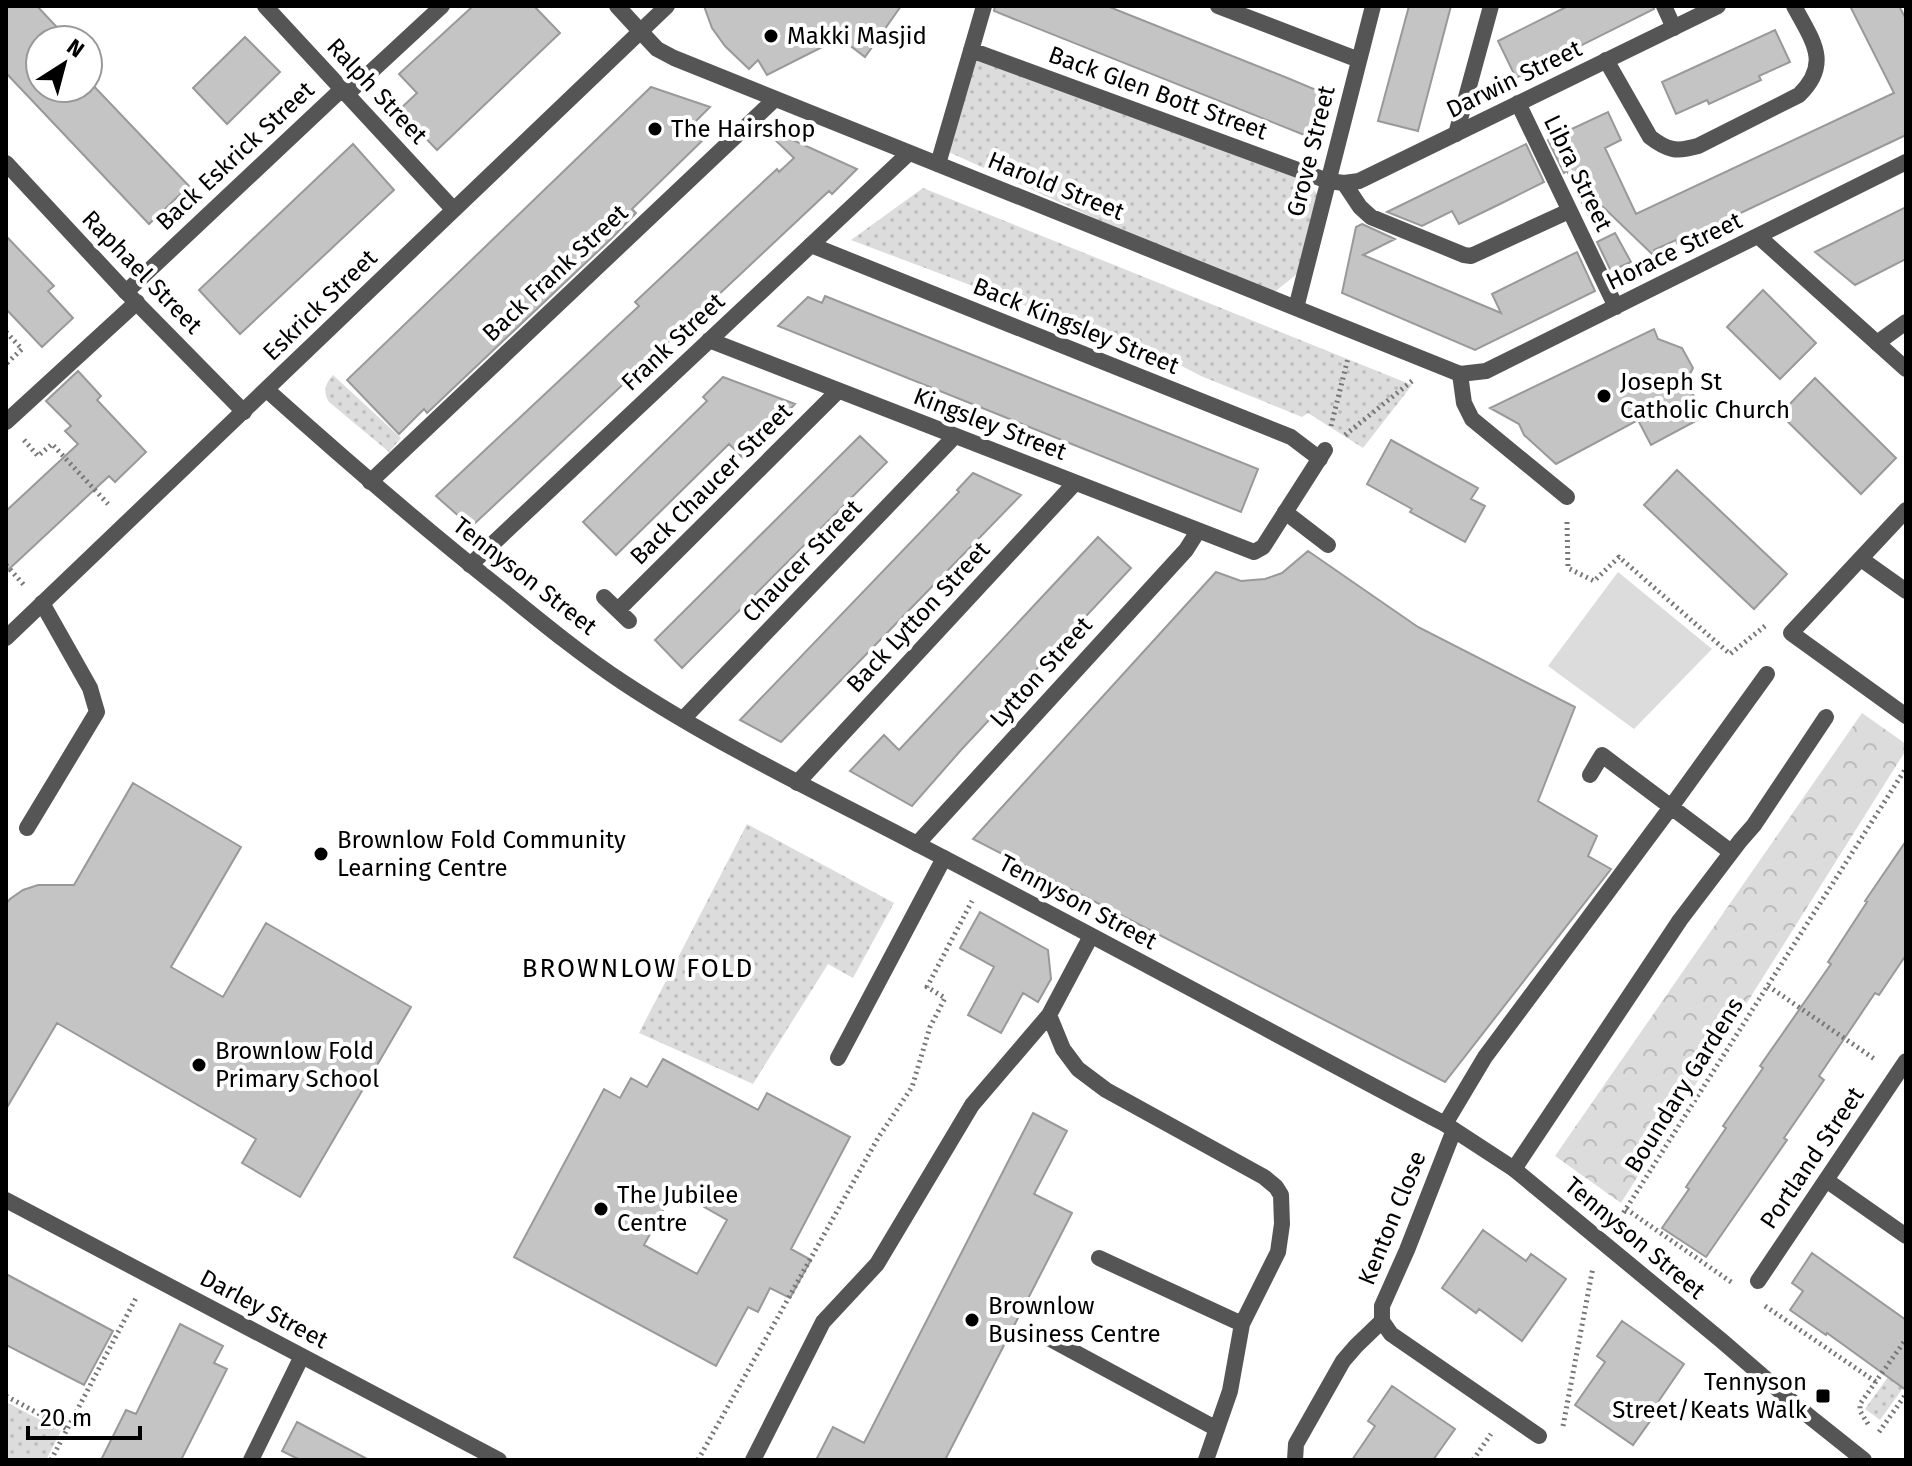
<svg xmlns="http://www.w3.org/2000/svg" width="1912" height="1466" font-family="'Fira Sans',sans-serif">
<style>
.grass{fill:url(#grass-dots)}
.forest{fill:url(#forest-crowns)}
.park{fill:#dcdcdc}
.building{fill:#c4c4c4;stroke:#999;stroke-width:2;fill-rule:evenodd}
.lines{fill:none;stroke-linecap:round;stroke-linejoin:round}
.path{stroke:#777;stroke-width:5;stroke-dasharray:2 4;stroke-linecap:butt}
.service{stroke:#555;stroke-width:16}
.minor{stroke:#555;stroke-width:16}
.tertiary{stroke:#555;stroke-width:16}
.poi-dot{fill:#000;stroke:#fff;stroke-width:3}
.labels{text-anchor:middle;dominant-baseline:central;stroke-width:8;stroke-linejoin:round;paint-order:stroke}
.poi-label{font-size:24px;fill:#000;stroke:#fff;text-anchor:start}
.street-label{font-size:24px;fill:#000;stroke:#fff}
.neighbourhood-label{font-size:26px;letter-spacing:2px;fill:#000;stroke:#fff}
</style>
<defs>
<pattern id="grass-dots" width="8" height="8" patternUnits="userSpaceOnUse" patternTransform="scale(2)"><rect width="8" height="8" fill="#dcdcdc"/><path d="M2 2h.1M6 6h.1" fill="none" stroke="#bbb" stroke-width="1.8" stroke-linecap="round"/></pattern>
<pattern id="forest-crowns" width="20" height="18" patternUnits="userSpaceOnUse" patternTransform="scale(2)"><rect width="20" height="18" fill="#dcdcdc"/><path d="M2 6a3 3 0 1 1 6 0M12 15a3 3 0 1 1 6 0" fill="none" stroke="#bbb"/></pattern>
</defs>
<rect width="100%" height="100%" fill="#fff"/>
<path class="grass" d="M971,50l316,115 37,35 -18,67 -38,30 -326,-148z
M923,188l489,197 -49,63 -55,-35 -6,4 -101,-41 -27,-14 -323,-122z
M333,375l68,63 -12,14 -60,-50c-7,-11 -3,-19 4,-27z
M747,824l147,79 -41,75 -25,-14 -75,120 -114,-51z
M1906,1352v32l-26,36 -15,-11z
M6,1402l55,29 -15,29h-40z"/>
<path class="forest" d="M1862,713l44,31v6l-285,453 -66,-47z"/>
<path class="park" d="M1618,572l94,77 -78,80 -86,-63z"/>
<path class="building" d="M6,6h31l32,34h-29v48h48v-8l101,106 -40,38 -143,-151z
M473,6h61l26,27 -123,117 -38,-40 18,-17 -18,-19z
M704,6h197l-36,51 -25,-19 -73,37 -9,-15 -9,9 -24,-23 -13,-18z
M995,6h112l178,71 41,17 -9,46 -323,-129z
M1409,6h42l-33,125 -40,-10z
M1568,6h85l1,3 -138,69 -18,-37z
M1850,6h49l7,13v116l-229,108 -1,-3 -22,10 1,2 -3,2 -51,-49 -13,10 -21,-44 -3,2 -16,-33 60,-28 13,28 -16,8 31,66 258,-121z
M1775,30l15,32 -31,14 2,4 -52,24 -2,-4 -31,14 -14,-32z
M245,37l35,35 -53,52 -34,-36z
M651,87l59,20 -18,18 13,13 -73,71 4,4 -23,24 -186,176 -3,-4 -25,25 -52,-54z
M773,131l84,38 -25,25 -3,-3 -358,336 -35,-31 203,-190 -4,-4 83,-78 59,-55 2,3 15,-14 -24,-23z
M353,144l41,46 -154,144 -41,-44z
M1526,144l18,38 -42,21 -43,21 -7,-13 -30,15 -35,-14z
M1906,207v52l-51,26 -40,-33z
M1362,224l33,15 -32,16 138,58 -9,-19 85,-42 18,39 -120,59 -133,-57 14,-66z
M1615,233l16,29 -20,9 -14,-29z
M6,236l48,50 -6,5 25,27 -31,29 -36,-38z
M1763,290l53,53 -36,36 -53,-52z
M825,296l433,173 -17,43 -463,-186 30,-29 14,6z
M1654,329l4,10 24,9 11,20 -7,14 19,34 -54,29 -13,-25 -82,44 -32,-29 -5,-11 -29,-16z
M78,371l23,25 -4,4 49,52 -31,30 -6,-6 -103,96v-61l72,-67 -13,-13 6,-5 -25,-25z
M723,377l72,27 -52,54 -14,-14 -113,111 -33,-33 124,-121 -4,-4z
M1815,378l81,80 -35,36 -81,-80z
M860,436l27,26 -205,206 -27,-28z
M1391,440l87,48 -7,11 14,7 -20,36 -55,-30 2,-3 -45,-25z
M1677,470l110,104 -33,35 -110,-104z
M973,473l48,22 -240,247 -41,-22 219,-228 -2,-2z
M1098,537l33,31 -170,182 -49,56 -62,-35 34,-36 15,15z
M1308,551l110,76 157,80 -37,94 59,35 -9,20 23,13 -166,213 -472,-243 243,-267 25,9 24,-2 17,-6z
M133,783l108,64 -70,120 52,30 43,-74 145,84 -111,190 -58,-34 14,-24 -199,-116 -51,86v-205l4,-5 13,-9 15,-5h36z
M1906,841v114l-27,40 -4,-2 -56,83 5,4 -40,58 3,2 -81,117 -44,-29 27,-39 -3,-2 40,-59 -3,-2 40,-58 -3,-2 71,-102 -3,-2 39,-60 -2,-1z
M980,912l68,38 3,29 -13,23 -15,-9 -22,40 -33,-18 26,-48 -34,-19z
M663,1059l95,51 9,-17 83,44 -59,112 20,11 -21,38 -20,-10 -12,24 -10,-5 -32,59 -202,-109 90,-168 16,9 11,-20 16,9zM674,1190l53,30 -30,54 -53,-29z
M1033,1113l34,18 -33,63 38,19 -127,247h-129l17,-33 31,16z
M1483,1230l43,31 5,-7 35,25 -44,62 -43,-32 -3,4 -34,-25z
M1812,1253l94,67v70l-79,-57 -1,2 -36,-25 13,-19 -11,-8z
M6,1274l107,57 -29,54 -78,-40z
M1622,1321l62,43 -30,44 4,2 -25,35 -58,-40 30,-43 -8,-6z
M180,1324l43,22 -9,17 13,6 -46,91h-80l25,-50 10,4z
M1392,1386l63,43 -22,31h-81l23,-34 -7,-5z
M297,1422l72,38h-69l-18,-9z"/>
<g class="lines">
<path class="path" d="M6,332l16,17 -16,15
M1331,426l17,-68
M1345,435l67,-54
M24,440l14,16 14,-12 56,60
M1567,522l1,46 26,13 25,-24 111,97 35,-28
M6,565l18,20
M1768,986l108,74
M1626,1209l108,75
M1617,1223l289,-455
M1765,1306l111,76
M6,1396l61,33
M1868,1424l-8,-13v-7l46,-65
M1563,1426l30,-159
M1879,1432l27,-38
M51,1460l85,-162
M698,1460l180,-322 34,-51 18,-60 15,-29 -18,-11 45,-86
M1473,1460l18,-26"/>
<path class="service" d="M1664,6l10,22
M971,50l357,131
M1606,60l44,77c18,14 27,15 48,9l101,-51c33,-32 13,-55 -5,-89
M347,94l95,-88
M1456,134l35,-128
M938,164l46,-158
M1344,183l16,24 11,10 93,38 7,1 98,-45
M811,245l480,192 29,22
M126,292l216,-203
M1877,343l29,-21
M1460,374l4,29 8,16 95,78
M370,482l404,-382
M1285,512l43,33
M1861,559l45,32
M604,597l25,24
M618,610l220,-219
M1590,775l12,-20 129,97
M797,783l278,-300
M27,828l70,-116 -7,-24 -48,-85
M1091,936l-42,79 14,34 15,20 28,21 158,87 12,10 5,8 1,29 -4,28 -36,72 -143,-66
M838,1058l106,-200
M1445,1124l40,-67 186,-250 96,-133
M1514,1169l166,-249 60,-79 14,-16 72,-108
M1041,1334l176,95
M753,1460l70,-138 54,-58 95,-159 77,-90
M1206,1460l24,-69 12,-67
M1295,1460l1,-16 47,-83 13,-15 26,-25"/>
<path class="minor" d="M265,6l188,203
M1218,6l141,54
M641,32l16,17 17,9 786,316 26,-3 420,-209
M1518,103l98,204
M6,163l120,129 118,120
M1328,181l16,2 15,-2 359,-175
M1758,236l148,133
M1296,308l77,-302
M709,340l545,212 9,-5 62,-97
M6,422l131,-120
M1906,510l-115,123 115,83
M470,565l439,-412
M683,719l272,-283
M917,844l269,-294 12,-19
M1454,1130l-47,120 -25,56v15l9,13 148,102
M1826,1180l80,56
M6,1200l493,260
M1758,1281l148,-220
M251,1460l51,-104"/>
<path class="tertiary" d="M617,6l24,26
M267,390c78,70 158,139 240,204 38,31 76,62 117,89 94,62 196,110 295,162 176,91 350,186 526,279l69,45 208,172 88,76 54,43
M6,638l661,-632"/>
</g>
<g class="poi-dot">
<circle cx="771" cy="36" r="8"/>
<circle cx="655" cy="129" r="8"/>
<circle cx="1604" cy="396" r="8"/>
<circle cx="321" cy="854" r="8"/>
<circle cx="199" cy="1065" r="8"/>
<circle cx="601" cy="1209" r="8"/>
<circle cx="972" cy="1320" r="8"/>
<rect x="1815" y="1388" width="16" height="16" rx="4"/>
</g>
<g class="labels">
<g class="poi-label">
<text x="787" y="36">Makki Masjid</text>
<text x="671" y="129">The Hairshop</text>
<text x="1620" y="382">Joseph St<tspan x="1620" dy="28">Catholic Church</tspan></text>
<text x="337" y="840">Brownlow Fold Community<tspan x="337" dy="28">Learning Centre</tspan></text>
<text x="215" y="1051">Brownlow Fold<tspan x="215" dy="28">Primary School</tspan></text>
<text x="617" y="1195">The Jubilee<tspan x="617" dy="28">Centre</tspan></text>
<text x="988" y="1306">Brownlow<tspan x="988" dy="28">Business Centre</tspan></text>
<text x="1807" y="1382" text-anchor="end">Tennyson<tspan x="1807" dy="28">Street/Keats Walk</tspan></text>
</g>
<g class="street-label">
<text transform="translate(1514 79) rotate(-26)">Darwin Street</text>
<text transform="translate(377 91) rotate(47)">Ralph Street</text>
<text transform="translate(1158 93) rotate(20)">Back Glen Bott Street</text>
<text transform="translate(1311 151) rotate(-76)">Grove Street</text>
<text transform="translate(235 156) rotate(-43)">Back Eskrick Street</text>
<text transform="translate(1578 173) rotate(64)">Libra Street</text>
<text transform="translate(1056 186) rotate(22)">Harold Street</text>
<text transform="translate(1674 251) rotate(-26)">Horace Street</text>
<text transform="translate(142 272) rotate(46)">Raphael Street</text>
<text transform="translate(555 273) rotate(-43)">Back Frank Street</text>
<text transform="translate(320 305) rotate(-44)">Eskrick Street</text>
<text transform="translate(1076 326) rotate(22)">Back Kingsley Street</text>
<text transform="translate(673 342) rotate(-43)">Frank Street</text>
<text transform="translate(990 424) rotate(21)">Kingsley Street</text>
<text transform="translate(711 484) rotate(-45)">Back Chaucer Street</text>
<text transform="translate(802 561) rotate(-46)">Chaucer Street</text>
<text transform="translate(525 576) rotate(38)">Tennyson Street</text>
<text transform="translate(918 617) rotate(-47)">Back Lytton Street</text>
<text transform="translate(1041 672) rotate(-48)">Lytton Street</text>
<text transform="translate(1078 902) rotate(28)">Tennyson Street</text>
<text transform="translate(1684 1085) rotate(-58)">Boundary Gardens</text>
<text transform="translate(1812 1158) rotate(-56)">Portland Street</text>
<text transform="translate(1392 1218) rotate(-68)">Kenton Close</text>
<text transform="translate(1635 1238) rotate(40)">Tennyson Street</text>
<text transform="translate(264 1309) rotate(28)">Darley Street</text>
</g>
<g class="neighbourhood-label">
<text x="638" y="968">BROWNLOW FOLD</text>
</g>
</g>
<rect width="1912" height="1466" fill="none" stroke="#000000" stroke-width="16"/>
<g transform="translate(64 64) rotate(36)"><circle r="38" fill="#ffffff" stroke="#999999" stroke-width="2"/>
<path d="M0-6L14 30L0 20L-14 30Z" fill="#000000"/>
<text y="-12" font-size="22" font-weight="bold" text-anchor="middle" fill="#000000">N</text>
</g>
<path d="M28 1426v12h112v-12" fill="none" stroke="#000000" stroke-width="4"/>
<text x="40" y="1426" font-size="24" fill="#000000" stroke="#ffffff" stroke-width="6" paint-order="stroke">20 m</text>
</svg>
